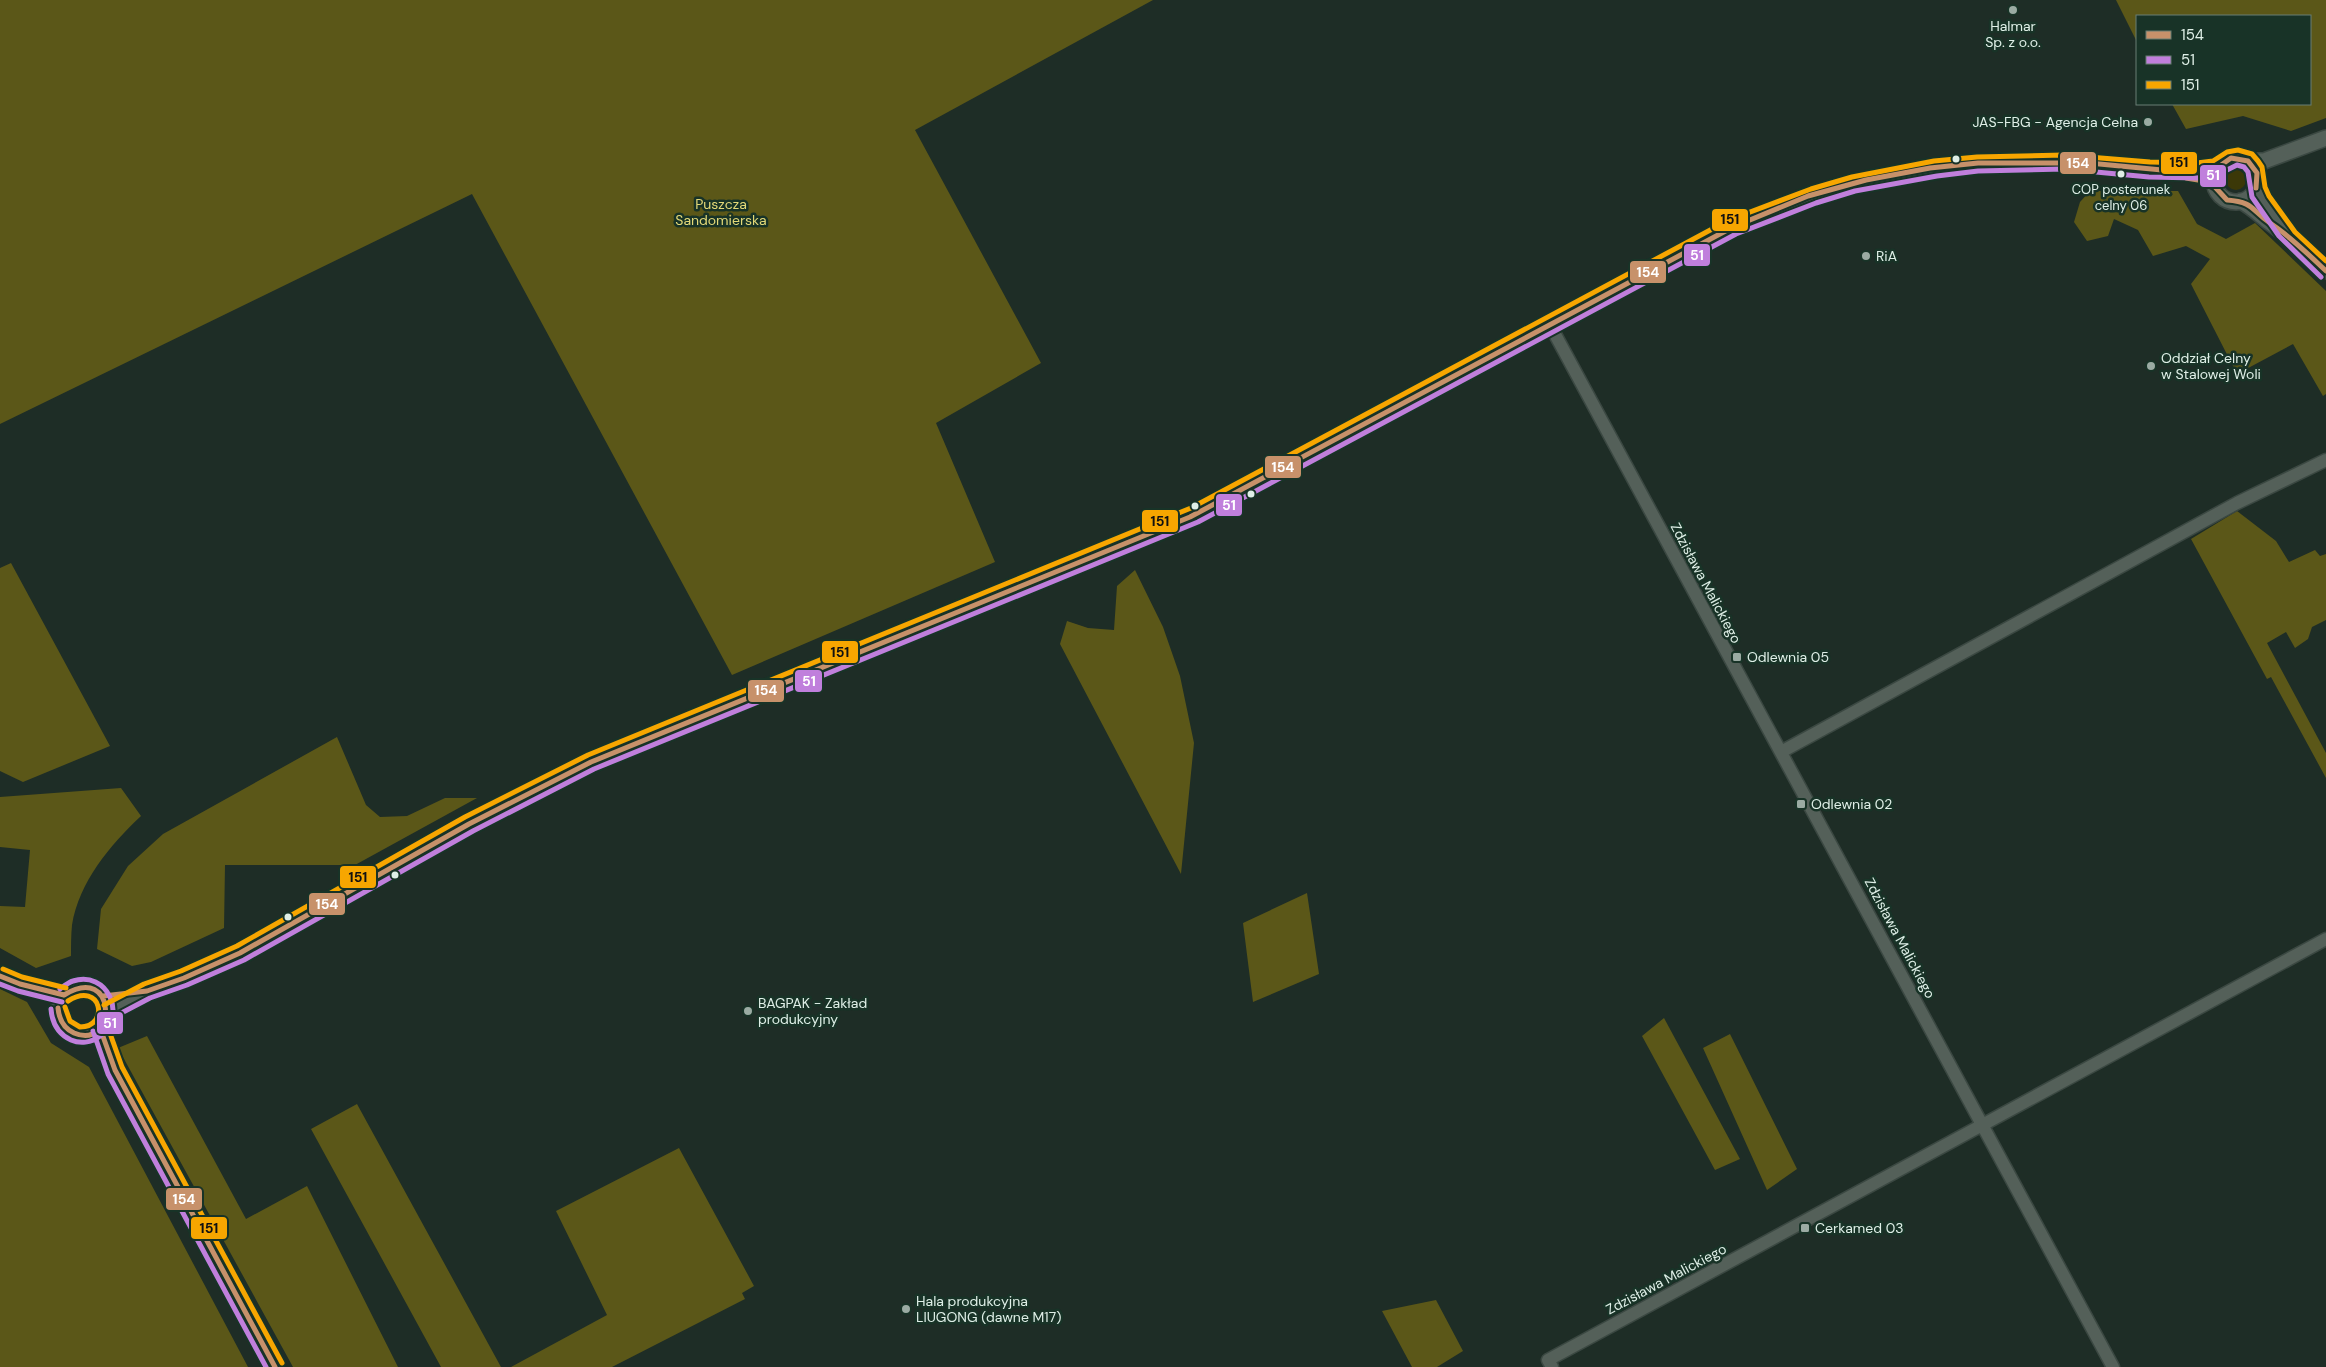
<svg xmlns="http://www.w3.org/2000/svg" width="2326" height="1367" font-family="'DM Sans',sans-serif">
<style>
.green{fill:#3b3808}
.forest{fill:#5b5718}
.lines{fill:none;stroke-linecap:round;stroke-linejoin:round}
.minor-casing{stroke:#3b4842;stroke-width:15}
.tertiary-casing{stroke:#3b4842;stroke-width:18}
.minor{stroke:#546059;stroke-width:12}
.tertiary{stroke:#546059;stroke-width:15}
.bus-1-casing{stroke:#183327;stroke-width:9}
.bus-2-casing{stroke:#183327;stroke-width:9}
.bus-3-casing{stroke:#183327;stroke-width:9}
.bus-1{stroke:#c7916a;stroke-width:5}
.bus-2{stroke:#c07fdc;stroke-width:5}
.bus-3{stroke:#f7a600;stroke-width:5}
.poi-dot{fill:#9baba3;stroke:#183327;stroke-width:2}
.bus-dot{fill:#dfefe7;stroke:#183327;stroke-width:2}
.labels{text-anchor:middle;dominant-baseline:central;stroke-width:5;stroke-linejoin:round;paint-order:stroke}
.bus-label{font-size:13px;fill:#dfefe7;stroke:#183327}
.poi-label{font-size:14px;fill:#dfefe7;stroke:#183327;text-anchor:start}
.park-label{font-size:14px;fill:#e3d978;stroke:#183327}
.street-label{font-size:14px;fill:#dfefe7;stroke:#183327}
.line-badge{stroke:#183327;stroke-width:2}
.badge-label{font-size:14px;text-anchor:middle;font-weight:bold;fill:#fff}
.pale-badge-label{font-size:14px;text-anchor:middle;font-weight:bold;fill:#111}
</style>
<rect width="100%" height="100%" fill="#1e2d26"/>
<path class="green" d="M2226 180a10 10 0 1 1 20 0a10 10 0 1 1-20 0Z"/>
<path class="forest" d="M0,0h1153l-238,130 126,233 -105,60 59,139 -263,113 -260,-481 -472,230z
M2116,0h210v118l-35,13 -48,-15 -57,13 -14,-25h138v-88h-173v26z
M2090,191h88l19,33 29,15 29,-16 71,68v103l-3,2 -30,-52 -56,30 -46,-90 19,-25 -24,-13 -33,10 -15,-26 -24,-11 -6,17 -21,5 -13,-19 6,-20z
M2237,511l39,30 13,21 26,-12 5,6 6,-2v66l-14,7 -4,12 -13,9 -9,-16 -19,11 59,110v25l-55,-101 -4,2 -76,-140z
M11,563l99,183 -87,36 -23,-11v-203z
M1135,570l28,57 17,49 14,67 -13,131 -121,-230 7,-23 21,7 26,2 3,-44z
M337,737l29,68 14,12 27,-1 38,-18h32l-122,67h-130l-1,63 -73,34 -19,4 -35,-17 4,-40 27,-43 35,-32z
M121,788l20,28c-31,29 -62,66 -69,109 -1,10 -1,21 -1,31l-35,12 -36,-20v-42l25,1 5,-57 -30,-3v-50z
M1307,893l12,81 -66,28 -10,-79z
M0,989l27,13 24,41 38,24 159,300h-248z
M1664,1018l76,141 -25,11 -73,-134z
M1730,1034l67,135 -30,21 -64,-142z
M147,1036l99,183 61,-33 91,181h-105l-175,-319z
M357,1104l144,263h-60l-130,-238z
M679,1148l75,138 -12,7 3,6 -133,68h-101l96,-52 -51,-104z
M1436,1300l27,51 -26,16h-25l-30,-56z"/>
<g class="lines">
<defs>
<path id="minor" d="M1550,325l563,1042
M1781,752l456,-249 89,-43
M1552,1367l-4,-7 778,-421"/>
<path id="tertiary" d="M2214 180a22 22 0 1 1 44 0a22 22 0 1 1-44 0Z
M2248,161h16l62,-23
M2256,188l5,10 17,22
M2241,201c11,6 19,14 28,21 21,15 39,32 57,49
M0,976l20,8 44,11
M59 1010a24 24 0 1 1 48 0a24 24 0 1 1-48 0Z
M107,1012l40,-21 37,-13 56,-25 229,-129 122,-62 603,-247 539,-288c109,-50 210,-67 329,-65 51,1 104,14 155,6
M100,1028l15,42 160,297"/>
</defs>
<use href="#minor" class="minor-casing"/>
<use href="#tertiary" class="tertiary-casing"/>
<use href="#minor" class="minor"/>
<use href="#tertiary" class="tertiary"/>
<defs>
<path id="bus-1" d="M2217,168l14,-10 17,3 9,12 -1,15
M0,976l20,8 44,11
M103,996l44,-5 37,-13 56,-25 229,-129 122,-62 599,-245 543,-290 75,-31 58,-16 64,-12 48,-5h111l73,7 24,8 18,3 11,6 12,13c27,2 24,10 43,23 21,14 38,31 56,48
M58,1008c1,11 5,20 16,25 43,18 44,-71 -10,-38
M100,1028l15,42 160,297"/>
<path id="bus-2" d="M0,984l18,7 44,11
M51,1009c1,13 7,25 20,31 9,4 20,3 29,-4 28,-21 7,-66 -27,-55 -4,1 -9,5 -13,8
M110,1019l40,-21 37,-13 57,-25 229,-129 121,-62 604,-247 538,-288 80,-31 39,-12 82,-15 41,-5 86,-2 85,8 48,1 20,-3 20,-10 7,2 4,5 4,25 27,39 42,41
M93,1031l15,43 158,293"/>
<path id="bus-3" d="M3,969l19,8 44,11
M104,1005l40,-21 37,-13 56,-25 228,-129 123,-62 603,-247 538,-288 82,-31 41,-12 82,-16 43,-4 87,-2 86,7 47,1 16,-2 14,-9 11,-2 14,4 6,7 4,6 3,20 4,9 26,36 31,29
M65,1007l5,14 10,6c30,0 22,-47 -12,-26
M107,1025l15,42 160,296"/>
</defs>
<use href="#bus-1" class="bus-1-casing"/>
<use href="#bus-2" class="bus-2-casing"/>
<use href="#bus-3" class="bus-3-casing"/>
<use href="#bus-1" class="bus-1"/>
<use href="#bus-2" class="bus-2"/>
<use href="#bus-3" class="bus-3"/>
</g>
<g class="poi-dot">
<circle cx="2013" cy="10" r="5"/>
<circle cx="2148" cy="122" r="5"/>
<circle cx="1866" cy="256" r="5"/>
<circle cx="2151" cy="366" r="5"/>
<rect x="1732" y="652" width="10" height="10" rx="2.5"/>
<rect x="1796" y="799" width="10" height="10" rx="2.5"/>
<circle cx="748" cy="1011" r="5"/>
<rect x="1800" y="1223" width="10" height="10" rx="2.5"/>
<circle cx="906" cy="1309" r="5"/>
</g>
<g class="bus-dot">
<circle cx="1956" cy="159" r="4.5"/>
<circle cx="2121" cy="174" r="4.5"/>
<circle cx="1251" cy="494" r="4.5"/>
<circle cx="1195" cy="506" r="4.5"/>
<circle cx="395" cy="875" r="4.5"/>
<circle cx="288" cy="917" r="4.5"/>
</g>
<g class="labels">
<g class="bus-label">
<text x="2121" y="189">COP posterunek<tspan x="2121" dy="16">celny 06</tspan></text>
</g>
<g class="poi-label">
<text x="2013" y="26" text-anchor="middle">Halmar<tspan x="2013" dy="16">Sp. z o.o.</tspan></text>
<text x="2138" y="122" text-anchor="end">JAS-FBG - Agencja Celna</text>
<text x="1876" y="256">RiA</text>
<text x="2161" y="358">Oddział Celny<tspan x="2161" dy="16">w Stalowej Woli</tspan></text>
<text x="1747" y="657">Odlewnia 05</text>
<text x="1811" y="804">Odlewnia 02</text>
<text x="758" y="1003">BAGPAK - Zakład<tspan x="758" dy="16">produkcyjny</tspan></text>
<text x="1815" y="1228">Cerkamed 03</text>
<text x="916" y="1301">Hala produkcyjna<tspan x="916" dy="16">LIUGONG (dawne M17)</tspan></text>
</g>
<g class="park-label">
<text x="721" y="204">Puszcza<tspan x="721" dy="16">Sandomierska</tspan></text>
</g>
<g class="street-label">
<text transform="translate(1706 583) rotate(62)">Zdzisława Malickiego</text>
<text transform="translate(1900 938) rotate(62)">Zdzisława Malickiego</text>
<text transform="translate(1666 1279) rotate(-28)">Zdzisława Malickiego</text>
</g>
</g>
<g class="line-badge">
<rect x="2160" y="151" width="38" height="24" rx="5" fill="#f7a600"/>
<rect x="2059" y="151" width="38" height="24" rx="5" fill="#c7916a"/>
<rect x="2199" y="164" width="28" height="24" rx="5" fill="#c07fdc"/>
<rect x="1711" y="208" width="38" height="24" rx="5" fill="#f7a600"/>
<rect x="1683" y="243" width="28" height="24" rx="5" fill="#c07fdc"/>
<rect x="1629" y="260" width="38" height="24" rx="5" fill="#c7916a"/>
<rect x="1264" y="455" width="38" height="24" rx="5" fill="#c7916a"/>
<rect x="1215" y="493" width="28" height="24" rx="5" fill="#c07fdc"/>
<rect x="1141" y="509" width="38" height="24" rx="5" fill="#f7a600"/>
<rect x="821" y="640" width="38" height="24" rx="5" fill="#f7a600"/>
<rect x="794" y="669" width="29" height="24" rx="5" fill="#c07fdc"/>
<rect x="747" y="679" width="38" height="24" rx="5" fill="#c7916a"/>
<rect x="339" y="865" width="38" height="24" rx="5" fill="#f7a600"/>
<rect x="308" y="892" width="38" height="24" rx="5" fill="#c7916a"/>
<rect x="96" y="1011" width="28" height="24" rx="5" fill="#c07fdc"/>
<rect x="165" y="1187" width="38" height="24" rx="5" fill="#c7916a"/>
<rect x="190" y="1216" width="38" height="24" rx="5" fill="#f7a600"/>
</g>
<g class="badge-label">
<text x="2078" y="168">154</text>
<text x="2213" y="180">51</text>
<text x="1697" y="260">51</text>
<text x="1648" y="277">154</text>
<text x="1283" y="472">154</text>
<text x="1229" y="510">51</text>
<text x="809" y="686">51</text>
<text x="766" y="695">154</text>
<text x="327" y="909">154</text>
<text x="110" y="1028">51</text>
<text x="184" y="1204">154</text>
</g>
<g class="pale-badge-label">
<text x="2179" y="167">151</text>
<text x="1730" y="224">151</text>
<text x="1160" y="526">151</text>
<text x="840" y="657">151</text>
<text x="358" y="882">151</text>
<text x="209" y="1233">151</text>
</g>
<rect x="2136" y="15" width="175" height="90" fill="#183327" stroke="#687e74"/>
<rect x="2146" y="31" width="25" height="8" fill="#c7916a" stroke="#687e74"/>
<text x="2181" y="40" font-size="15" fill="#dfefe7">154</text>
<rect x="2146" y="56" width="25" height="8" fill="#c07fdc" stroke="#687e74"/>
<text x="2181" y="65" font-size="15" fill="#dfefe7">51</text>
<rect x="2146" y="81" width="25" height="8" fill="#f7a600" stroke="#687e74"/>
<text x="2181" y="90" font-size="15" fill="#dfefe7">151</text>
</svg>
